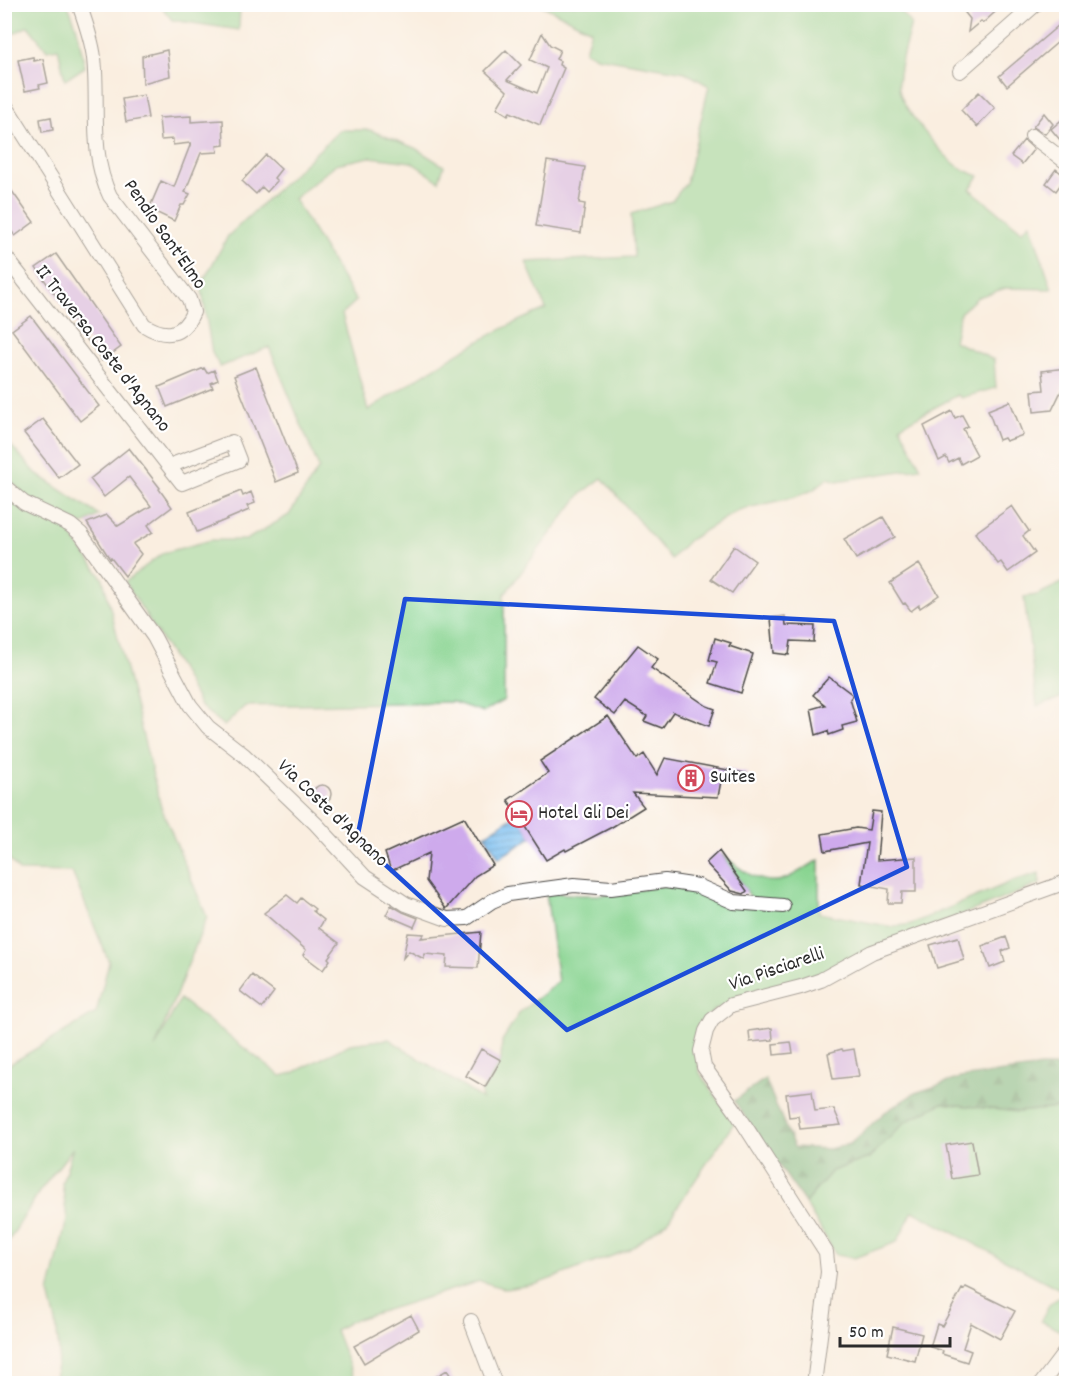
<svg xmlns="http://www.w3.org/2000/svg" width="1071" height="1388" font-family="Dekko,sans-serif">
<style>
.green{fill:#89d491;stroke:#5a805e;stroke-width:1.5}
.forest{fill:url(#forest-firs);stroke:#4c7053;stroke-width:1.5}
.water{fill:url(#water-rules);stroke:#52748d;stroke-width:1.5}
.building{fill:#ceaaec}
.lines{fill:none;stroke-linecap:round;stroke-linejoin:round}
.street-casing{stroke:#4a4846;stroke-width:16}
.street{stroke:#fff;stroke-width:14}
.marked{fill:none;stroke:#1d4ed8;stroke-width:4.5;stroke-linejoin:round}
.labels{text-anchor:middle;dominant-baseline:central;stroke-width:4.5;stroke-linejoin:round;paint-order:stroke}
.street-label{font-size:20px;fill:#2b2b2b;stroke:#fff}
.poi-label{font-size:20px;fill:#2b2b2b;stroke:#fff;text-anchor:start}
</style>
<defs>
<pattern id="forest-firs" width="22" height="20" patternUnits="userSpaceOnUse" patternTransform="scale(1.5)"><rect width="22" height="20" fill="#6eb67b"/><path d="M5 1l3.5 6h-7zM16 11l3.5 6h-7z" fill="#5b9465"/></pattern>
<pattern id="water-rules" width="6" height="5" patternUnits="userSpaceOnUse" patternTransform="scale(1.5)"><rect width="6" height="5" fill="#78bdef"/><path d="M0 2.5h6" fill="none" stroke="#639ac2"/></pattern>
</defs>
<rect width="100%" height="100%" fill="#fff"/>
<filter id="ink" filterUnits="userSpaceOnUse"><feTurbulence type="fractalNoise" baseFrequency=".0167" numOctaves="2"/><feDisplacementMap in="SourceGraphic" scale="12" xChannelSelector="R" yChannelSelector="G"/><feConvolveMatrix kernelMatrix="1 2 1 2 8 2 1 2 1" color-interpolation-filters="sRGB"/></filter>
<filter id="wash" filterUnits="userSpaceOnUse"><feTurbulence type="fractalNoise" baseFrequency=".008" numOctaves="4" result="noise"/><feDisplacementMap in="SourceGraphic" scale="24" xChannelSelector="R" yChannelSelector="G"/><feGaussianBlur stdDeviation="1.35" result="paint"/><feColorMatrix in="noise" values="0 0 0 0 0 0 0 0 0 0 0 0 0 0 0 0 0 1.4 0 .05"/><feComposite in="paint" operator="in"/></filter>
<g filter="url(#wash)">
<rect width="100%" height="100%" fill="#faeee0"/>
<path class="green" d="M4,5h64l8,20 9,42 -20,13 -7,-32 -11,2 -19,-24 -21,11 -2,-3z
M160,5h80l-1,25 -67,-10z
M541,5h355l15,19c-4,16 -15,48 -12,65 3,20 45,69 63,80 5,3 12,5 17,7l-9,13 52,42 8,-8 22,66 -46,-1 -28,9 -18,16 -6,28 40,19 2,28 -35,10 -3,-3 -58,31 21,42 -84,13 -9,-3 -15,12 -18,7 -56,13 -50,30 -18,19 -69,-81 -22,17 -76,100v105l-21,12 -30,-10 -208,4 -21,20 -24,-20 -17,-32 -58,-92 38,-29 48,-13h35l43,-25 30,-47 -50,-121 -49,20 -8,-14 -11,-68 27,-49 112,-106h30l45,18 29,18 -5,15 -28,-19 -41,-5 -34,7 -42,35 62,102 -14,13 26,96c58,-37 115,-76 178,-101l-20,-47 108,-5 -3,-43 41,-13 14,-18 23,-97 -24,-14 -89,-15 -11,-6 6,-21z
M4,438l33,36 62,41 -17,10 -57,-29 -20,-22z
M5,492l62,37 36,50 58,228 46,110 -52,131 25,-49 101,77 12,-3 57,-29 39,-5 93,60 -1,-6 20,-32 1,-20 18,-29 38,-30 -12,-90 33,3h32l49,-9 33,1 63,18 -34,-51c16,14 40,34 63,25 12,-5 23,-13 34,-19v53l74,14 18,-3 102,-43 26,-8 1,11 -117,46 -108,47 -99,32 -14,12 -7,25 5,27 34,50 -67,99 -39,28 -91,34 -31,5 -26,-8 -129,40 -16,9 21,53h-302l5,-30 -3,-31 -7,-29 18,-74 -5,-36 11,-35 -34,44 -34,55v-180l91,-54 13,-51 -37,-90 -53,-1 -14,-17z
M1066,581v115l-29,10 -13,-109 13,-2z
M942,1103l76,9 48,-5v227l-25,-13 8,-16 16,-13 -152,-81 -16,31 -43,16 -18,-3 -31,-52 27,-32 37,-13 36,-36z"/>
<path class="forest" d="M1041,1067h25v40l-48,5 -76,-9 -37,19 -36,36 -37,13 -27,32 -71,-102 31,-22 29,68 35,2 21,-5 35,-32 30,-19 45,-15z"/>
<path class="water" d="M517,814l15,23 -33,21 -14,-23z"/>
<g id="blocks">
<path class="building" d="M958,4h46l-21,19 -2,-2 -13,11 2,-13z
M1066,19v16l-59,51 -8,-10z
M542,33l8,12 10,5 -4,9 4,2 -1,4 5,3 -24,57 -30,-13 -2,3 -11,-7 10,-17 -22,-20 21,-21 15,15 -14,15 30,13 10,-25 -17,-8z
M167,50l3,26 -27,7 -1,-27z
M33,57l1,4 9,-2 5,24 -9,2 1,3 -15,3 -7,-31z
M979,92l16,16 -18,19 -16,-17z
M144,95l4,23 -22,4 -4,-23z
M1044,113l9,11 -8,10 -12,-7z
M191,116v6l32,-2 1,25 -7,1 1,6 -17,1 -16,39 5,2 -6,11h-3l-7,16 -25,-12 12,-28 13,6 17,-44 -18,2v-6l-12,1 -2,-22z
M1066,116v31l-15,-18z
M51,117l2,13 -11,2 -2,-13z
M1024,140l10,9 -12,15 -11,-8z
M266,155l15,14 -7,9 3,3 -10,11 -5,-5 -6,7 -14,-13z
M547,161l38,6 -6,36 6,1 -4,29 -45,-7z
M1056,169l10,8 -10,14 -10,-8z
M4,180l30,42 -19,14 -11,-15z
M56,254l65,93 -19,14 -66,-93z
M31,316l68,90 -19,15 -68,-91z
M256,367l42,106 -22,9 -42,-106z
M204,368l3,5 7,-3 4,10 -7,3 2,5 -46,19 -8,-20z
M1066,368v13l-14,29 -18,2 -2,-21 12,-1 -2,-19z
M1010,401l13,34 -17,6 -2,-3 -5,2 -11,-30z
M952,411l3,7 7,-3 6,11 -5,3 14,26 -16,9 -3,-6 -9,5 -3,-6 -7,4 -15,-35z
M43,419l35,45 -19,14 -35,-45z
M129,448l31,40 -1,1 13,18 -24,18 5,7 -20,12 8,10 -16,22 -14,-18 -1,1 -23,-36 20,-8 11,11 33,-20 -22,-29 -25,20 -14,-18z
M241,491l2,5 8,-4 4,11 -8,3 2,4 -52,22 -8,-20z
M1012,506l17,25 -6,5 12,17 -27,19 -7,-10 -3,2 -23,-31z
M883,517l12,20 -39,22 -12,-20z
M734,546l21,15 -23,32 -21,-14z
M919,564l20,31 -19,13 -1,-3 -8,6 -6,-8 -2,1 -13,-21z
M785,616l1,9 29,1 -1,16 -23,-1 -2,14 -15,-2 -3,-35z
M715,638l16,5 -2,3 24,8 -12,39 -31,-10 7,-21 -8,-2z
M638,645l20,14 -7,9 56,38 8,3 -6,17 -36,-14 -11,16 -18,-7 3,-5 -22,-14 -10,13 -21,-16z
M829,677l24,18 -3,4 7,23 -15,4 1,4 -14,5 -1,-4 -12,4 -5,-26 14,-4 -12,-10z
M608,716l29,43 7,-5 13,21 8,-17 84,16 -28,7 -3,16 -85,-4 11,14 -32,20 -46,24 -1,-2 -19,11 -38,-60 40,-27 -8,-12z
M313 794a9 9 0 1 1 18 0a9 9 0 1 1-18 0Z
M872,811l9,1 -4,48 39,-3v35h-14l-1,11h-13l1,-14 -28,-5 6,-41 -42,8 -3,-17 34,-6 13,2z
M464,817l29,48 -18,11 -29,33 -20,-28 3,-28 -38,18 -6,-18z
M719,851l28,40 -3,3 -12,-3 -26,-28z
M287,895l10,8 4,-5 14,11 -2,2 11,9 -5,8 20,15 -11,15 2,2 -7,10 -20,-15 3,-5 -42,-37z
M391,905l12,7 15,6 -4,9 -28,-12z
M481,932l-3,36 -32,-1 1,-11 -22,-2 -1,5 -15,-8 -6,7 5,-25 16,1 -3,4z
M958,937l6,23 -27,8 -7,-23z
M1006,937l4,11 -8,3 3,11 -15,6 -8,-22z
M252,975l22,17 -12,16 -22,-17z
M772,1028l1,12 -23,2 -1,-11z
M791,1042l2,11 -19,2 -1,-11z
M481,1049l20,11 -16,27 -19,-11z
M842,1049l1,2 11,-2 5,27 -26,3 -5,-26z
M812,1091l3,20 19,-2 7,16 -41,4 -2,-13 -9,1 -3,-23z
M972,1141l6,34 -26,4 -6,-34z
M966,1287l49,24 -15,28 -29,-16 -8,25 8,3 -4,11 -25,-8 1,-3 -13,-4 7,-23 5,2 20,-37 2,1z
M411,1315l8,15 -55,33 -10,-17z
M893,1327l29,7 -7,27 -28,-7z
M447,1370l8,13h-30z"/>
</g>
</g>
<g filter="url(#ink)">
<use href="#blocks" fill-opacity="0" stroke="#4a4846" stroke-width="1.5"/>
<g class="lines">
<defs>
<path id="street" d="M960,71l76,-67
M4,103l140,222c21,13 38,12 49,-13l-4,-13 -79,-103c-21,-42 -11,-93 -16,-138 -2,-18 -9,-37 -15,-54
M1032,136l34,26
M4,255l178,228 57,-23 -7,-18 -63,24
M4,486l20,17 46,22 11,9 73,103 36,68 18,22 36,28 72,69 49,53 41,27 41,15 20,-1 25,-17 16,-7 66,-9 37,3 54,-7 33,5 36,16 49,4
M471,1321l24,63
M814,1384l14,-112 -2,-20 -91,-142 -31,-43 -3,-16 5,-20 6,-11 19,-15 70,-18 20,-7 51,-28 194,-70
M1041,1384l25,-33"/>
</defs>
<use href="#street" class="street-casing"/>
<use href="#street" class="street"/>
</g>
</g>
<path d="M0 0H1071V1388H0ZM405,599l429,22 73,246 -340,163 -210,-191z" fill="#faeee0" fill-opacity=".55" fill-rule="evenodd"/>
<path class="marked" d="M405,599l429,22 73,246 -340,163 -210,-191z"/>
<defs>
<symbol id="building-ring" viewBox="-11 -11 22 22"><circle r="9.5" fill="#fff" stroke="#d1495b" stroke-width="1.5"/><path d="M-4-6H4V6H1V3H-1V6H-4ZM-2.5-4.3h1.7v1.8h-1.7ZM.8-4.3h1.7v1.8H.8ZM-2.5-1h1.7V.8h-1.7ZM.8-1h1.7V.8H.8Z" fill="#d1495b"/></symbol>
<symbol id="hotel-ring" viewBox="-11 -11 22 22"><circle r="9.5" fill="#fff" stroke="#d1495b" stroke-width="1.5"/><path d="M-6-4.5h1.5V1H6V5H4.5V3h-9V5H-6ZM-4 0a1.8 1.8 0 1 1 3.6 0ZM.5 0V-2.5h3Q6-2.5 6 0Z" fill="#d1495b"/></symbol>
</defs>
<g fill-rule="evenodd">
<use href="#building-ring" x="676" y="763" width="30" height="30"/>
<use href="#hotel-ring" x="504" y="799" width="30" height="30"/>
</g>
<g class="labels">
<g class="street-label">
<text transform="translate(164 235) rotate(55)">Pendio Sant'Elmo</text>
<text transform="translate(102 349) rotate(52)">II Traversa Coste d'Agnano</text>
<text transform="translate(332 814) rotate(44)">Via Coste d'Agnano</text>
<text transform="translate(777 970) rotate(-19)">Via Pisciarelli</text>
</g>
<g class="poi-label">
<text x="710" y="778">Suites</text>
<text x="538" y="814">Hotel Gli Dei</text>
</g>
</g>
<rect width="1071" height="1388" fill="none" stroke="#fff" stroke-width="24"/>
<path d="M840 1337v9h110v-9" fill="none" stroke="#2b2b2b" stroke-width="3"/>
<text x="849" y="1337" font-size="18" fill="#2b2b2b" stroke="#ffffff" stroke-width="4.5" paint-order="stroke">50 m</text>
</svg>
